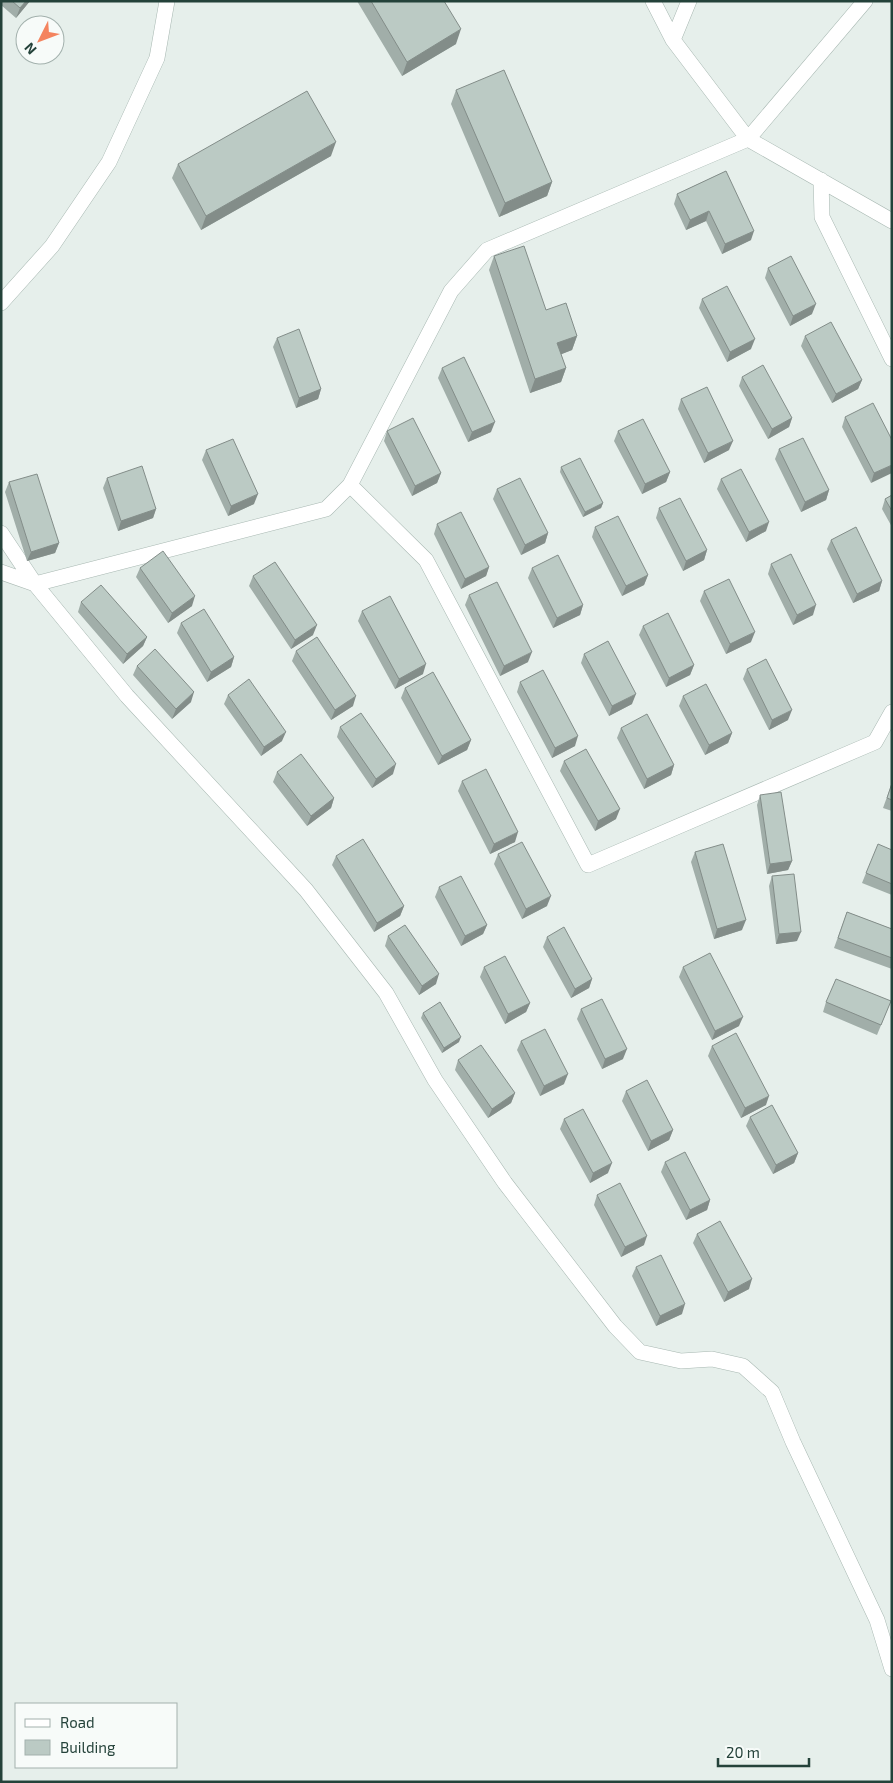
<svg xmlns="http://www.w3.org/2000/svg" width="893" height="1783" font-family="'Exo 2',sans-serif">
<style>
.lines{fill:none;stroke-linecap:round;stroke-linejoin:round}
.street-casing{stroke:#a8b8b2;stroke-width:16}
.street{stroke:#fff;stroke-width:15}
.wall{fill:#a1aea9}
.shaded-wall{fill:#838d89}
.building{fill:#bbcac4;stroke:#838d89}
</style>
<rect width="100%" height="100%" fill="#e6efeb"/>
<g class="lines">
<defs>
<path id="street" d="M653,1l20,39 75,99 144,82
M673,40l16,-39
M821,180l1,37 70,142
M1,303l51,-57 57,-84 48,-104 10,-57
M350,485l76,75 162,305 287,-123 17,-30
M1,533l34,51 92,112 179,194 80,103 49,87 70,103 110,143 25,26 41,9 31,-2 31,7 29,26 21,50 84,178 15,49
M1,572l34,12 291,-75 24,-24 101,-194 36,-41 261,-111 117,-138"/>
</defs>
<use href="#street" class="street-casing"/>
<use href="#street" class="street"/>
</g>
<path class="wall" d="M1,1h29l-14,17 -15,-13z
M357,1h87l12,43 -54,32z
M456,90l96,92 -5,14 -48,21 -48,-113z
M331,156l-130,74 -29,-52 6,-14z
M726,171l25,69 -29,14 -16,-33 -20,9 -12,-26 3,-10z
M494,256l52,54 31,26 -5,14 -11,4 5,14 -5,14 -31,11 -41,-123z
M768,268l44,46 -22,12 -25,-48z
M702,299l49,50 -24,13 -28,-54z
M805,336l57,44 -4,9 -26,14 -31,-57z
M277,338l44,51 -3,10 -22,9 -23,-61z
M442,368l49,64 -23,10 -30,-64z
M742,377l50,41 -3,9 -21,12 -29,-53z
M681,399l48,51 -25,13 -26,-54z
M845,417l47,23 -21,43 -29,-56z
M387,431l54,42 -4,10 -25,13 -28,-55z
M618,431l52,41 -4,10 -24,12 -28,-53z
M779,449l50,41 -3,10 -25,12 -26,-53z
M206,450l48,54 -26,12 -26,-56z
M561,467l42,36 -2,5 -18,9 -23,-45z
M107,478l49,31 -3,9 -35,13 -15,-43z
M721,479l45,52 -20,11 -29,-53z
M9,482l50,61 -4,10 -28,8 -22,-69z
M497,489l51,44 -3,10 -24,12 -28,-56z
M892,495v32l-10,-18 3,-10z
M659,508l48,42 -3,10 -21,11 -27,-53z
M437,524l52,43 -3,9 -25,13 -27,-55z
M595,527l53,48 -4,10 -22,11 -30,-59z
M831,540l51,41 -3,10 -26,12 -26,-54z
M771,564l42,51 -20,10 -25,-51z
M140,568l52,38 -24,17 -32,-46z
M532,568l51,37 -3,10 -27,13 -25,-50z
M253,576l60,59 -22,14 -42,-63z
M704,591l47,51 -25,12 -26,-53z
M469,595l59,67 -28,14 -35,-71z
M81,602l66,35 -4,9 -20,18 -45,-52z
M362,611l61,63 -28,15 -37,-68z
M181,623l53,34 -3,10 -24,15 -30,-49z
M643,626l51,39 -4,10 -24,12 -27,-52z
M296,651l57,55 -22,14 -39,-59z
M584,654l48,50 -23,12 -28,-53z
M137,666l54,36 -19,17 -39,-44z
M747,669l41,51 -19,10 -26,-51z
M520,682l55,64 -23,12 -35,-66z
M405,688l66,52 -4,10 -29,15 -37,-67z
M228,695l54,46 -21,15 -37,-52z
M683,696l49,37 -4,10 -23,12 -26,-49z
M340,727l53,47 -21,14 -35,-51z
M621,728l53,37 -3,10 -27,14 -27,-51z
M564,761l52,58 -21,12 -35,-60z
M277,772l57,26 -3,10 -24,18 -34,-44z
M462,781l53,61 -25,12 -32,-63z
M892,783v28l-9,-3z
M760,795l32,66 -4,9 -21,4 -10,-69z
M892,850v45l-30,-12 4,-10z
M695,852l47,78 -28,9 -23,-77z
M498,854l49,52 -25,13 -28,-55z
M336,856l68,50 -4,10 -26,16 -42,-67z
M772,876l25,65 -21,3 -7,-58z
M439,887l48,38 -4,9 -22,12 -26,-49z
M847,912l45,17v40l-58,-21z
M388,936l48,48 -17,11 -34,-49z
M547,937l45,42 -3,9 -18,10 -28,-51z
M484,967l46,36 -4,9 -21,12 -25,-47z
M683,967l56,59 -27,14 -33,-63z
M891,1001l-14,34 -54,-23 3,-10z
M581,1009l42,50 -21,10 -25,-50z
M423,1013l36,29 -17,11 -21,-35z
M521,1041l43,43 -24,12 -23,-46z
M712,1046l54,59 -25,13 -33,-62z
M458,1060l57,33 -4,10 -23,15 -33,-48z
M626,1091l47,39 -4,10 -21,11 -26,-50z
M750,1117l48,36 -4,10 -21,11 -27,-48z
M564,1119l44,54 -18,10 -30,-54z
M665,1162l45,38 -3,10 -21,10 -25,-48z
M597,1195l47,50 -23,12 -27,-52z
M697,1234l52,55 -25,13 -31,-59z
M636,1267l46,47 -26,12 -24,-50z"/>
<path class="shaded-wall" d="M26,1h4l-14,17 4,-10z
M461,29l-5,15 -54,32 5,-14z
M336,142l-5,14 -130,74 5,-14z
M552,182l-5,14 -48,21 6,-14z
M709,211l-3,10 -20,9 4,-10z
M754,231l-3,9 -29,14 3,-10z
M816,304l-4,10 -22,12 3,-10z
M577,336l-5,14 -20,8 5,-15z
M755,339l-4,10 -24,13 3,-10z
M566,368l-5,14 -31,11 5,-14z
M862,380l-4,9 -26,14 4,-9z
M321,389l-3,10 -22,9 3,-10z
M792,418l-3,9 -21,12 4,-10z
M495,422l-4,10 -23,10 4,-10z
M733,441l-4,9 -25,13 4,-10z
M892,465v8l-21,10 3,-10z
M670,472l-4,10 -24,12 3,-10z
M441,473l-4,10 -25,13 3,-10z
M829,490l-3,10 -25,12 4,-10z
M258,494l-4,10 -26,12 3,-10z
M603,503l-2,5 -18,9 2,-5z
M156,509l-3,9 -35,13 3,-10z
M769,522l-3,9 -20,11 3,-10z
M548,533l-3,10 -24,12 4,-10z
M59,543l-4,10 -28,8 4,-9z
M707,550l-3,10 -21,11 3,-10z
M489,567l-3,9 -25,13 4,-10z
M648,575l-4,10 -22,11 4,-10z
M882,581l-3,10 -26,12 4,-9z
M195,596l-3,10 -24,17 4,-10z
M583,605l-3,10 -27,13 4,-10z
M816,605l-3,10 -20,10 4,-10z
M317,625l-4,10 -22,14 4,-9z
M755,632l-4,10 -25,12 4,-10z
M147,637l-4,9 -20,18 4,-10z
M532,652l-4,10 -28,14 4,-10z
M234,657l-3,10 -24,15 4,-10z
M426,664l-3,10 -28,15 4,-10z
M694,665l-4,10 -24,12 3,-9z
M194,692l-3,10 -19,17 4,-10z
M636,694l-4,10 -23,12 3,-10z
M356,696l-3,10 -22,14 4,-10z
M792,710l-4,10 -19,10 3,-10z
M286,732l-4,9 -21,15 3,-9z
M732,733l-4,10 -23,12 4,-10z
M578,736l-3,10 -23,12 3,-10z
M471,740l-4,10 -29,15 4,-9z
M396,764l-3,10 -21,14 4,-9z
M674,765l-3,10 -27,14 3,-10z
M334,798l-3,10 -24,18 4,-10z
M620,809l-4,10 -21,12 3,-10z
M518,832l-3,10 -25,12 4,-10z
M792,861l-4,9 -21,4 3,-10z
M551,896l-4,10 -25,13 4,-10z
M404,906l-4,10 -26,16 3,-9z
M746,920l-4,10 -28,9 3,-10z
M487,925l-4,9 -22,12 4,-10z
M801,932l-4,9 -21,3 3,-10z
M439,974l-3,10 -17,11 3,-9z
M592,979l-3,9 -18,10 4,-9z
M530,1003l-4,9 -21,12 3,-10z
M743,1017l-4,9 -27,14 3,-9z
M461,1037l-2,5 -17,11 2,-5z
M627,1049l-4,10 -21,10 3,-10z
M568,1074l-4,10 -24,12 4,-10z
M515,1093l-4,10 -23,15 4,-9z
M769,1096l-3,9 -25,13 4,-10z
M673,1130l-4,10 -21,11 3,-10z
M798,1153l-4,10 -21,11 3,-9z
M612,1163l-4,10 -18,10 3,-10z
M710,1200l-3,10 -21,10 4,-10z
M647,1236l-3,9 -23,12 4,-10z
M752,1279l-3,10 -25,13 4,-10z
M685,1304l-3,10 -26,12 4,-10z"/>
<path class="building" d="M12,1h14l-6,7z
M371,1h73l17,28 -54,33z
M504,70l48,112 -47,21 -49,-113z
M307,91l29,51 -130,74 -28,-52z
M726,171l28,60 -29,13 -16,-33 -19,9 -13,-26z
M524,246l22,64 20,-7 11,33 -20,7 9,25 -31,11 -41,-123z
M791,256l25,48 -23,12 -25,-48z
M727,286l28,53 -25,13 -28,-53z
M831,322l31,58 -26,14 -31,-58z
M299,329l22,60 -22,9 -22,-60z
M464,357l31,65 -23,10 -30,-64z
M763,365l29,53 -20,11 -30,-52z
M707,387l26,54 -25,12 -27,-54z
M873,403l19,37v25l-18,8 -29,-56z
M413,418l28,55 -26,13 -28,-55z
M643,419l27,53 -25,12 -27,-53z
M803,438l26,52 -24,12 -26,-53z
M233,439l25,55 -27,12 -25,-56z
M580,458l23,45 -18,9 -24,-45z
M142,466l14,43 -35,12 -14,-43z
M741,469l28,53 -20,10 -28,-53z
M37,474l22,69 -28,9 -22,-70z
M520,478l28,55 -23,12 -28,-56z
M892,495v16l-7,-12z
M680,498l27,52 -21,11 -27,-53z
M461,512l28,55 -24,12 -28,-55z
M618,516l30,59 -22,11 -31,-59z
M856,527l26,54 -25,13 -26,-54z
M163,551l32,45 -23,17 -32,-45z
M791,554l25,51 -19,10 -26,-51z
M558,555l25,50 -26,13 -25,-50z
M275,562l42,63 -22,15 -42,-64z
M729,579l26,53 -25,12 -26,-53z
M497,582l35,70 -28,14 -35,-71z
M101,585l46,52 -20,17 -46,-52z
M390,596l36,68 -27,15 -37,-68z
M204,609l30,48 -23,15 -30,-49z
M668,613l26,52 -25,13 -26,-52z
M317,637l39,59 -21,14 -39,-59z
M608,641l28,53 -24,12 -28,-52z
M155,649l39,43 -18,17 -39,-43z
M766,659l26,51 -20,10 -25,-51z
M543,670l35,66 -23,12 -35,-66z
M433,672l38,68 -29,16 -37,-68z
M249,679l37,53 -22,15 -36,-52z
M706,684l26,49 -23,12 -26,-49z
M361,713l35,51 -20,15 -36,-52z
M647,714l27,51 -27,14 -26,-51z
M586,749l34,60 -22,12 -34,-60z
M301,754l33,44 -23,18 -34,-44z
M486,769l32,63 -24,12 -32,-63z
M892,783v17l-5,-2z
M781,792l11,69 -22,3 -10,-69z
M363,839l41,67 -27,17 -41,-67z
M522,842l29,54 -25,13 -28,-55z
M723,844l23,76 -29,9 -22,-77z
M878,844l14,6v34l-26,-11z
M794,874l7,58 -22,2 -7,-58z
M461,876l26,49 -22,11 -26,-49z
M847,912l45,17v29l-54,-20z
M405,925l34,49 -17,12 -34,-50z
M564,927l28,52 -17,10 -28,-52z
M710,953l33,64 -28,14 -32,-64z
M505,956l25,47 -22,11 -24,-47z
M836,979l55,22 -10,24 -55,-23z
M602,999l25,50 -22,10 -24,-50z
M440,1002l21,35 -17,11 -21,-35z
M545,1029l23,45 -24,12 -23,-45z
M736,1033l33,63 -24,12 -33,-62z
M481,1045l34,48 -23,16 -34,-49z
M647,1080l26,50 -22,11 -25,-50z
M772,1105l26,48 -22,12 -26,-48z
M583,1109l29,54 -19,10 -29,-54z
M685,1152l25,48 -20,10 -25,-48z
M620,1183l27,53 -22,11 -28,-52z
M720,1221l32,58 -24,13 -31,-58z
M661,1255l24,49 -25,12 -24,-49z"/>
<rect width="893" height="1783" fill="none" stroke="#24423a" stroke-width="5"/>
<rect x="15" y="1703" width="162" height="65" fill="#f7fbf9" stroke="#a3b1ad"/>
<rect x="25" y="1719" width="25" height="8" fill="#ffffff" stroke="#a3b1ad"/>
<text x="60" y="1728" font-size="15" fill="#24423a">Road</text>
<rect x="25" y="1740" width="25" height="15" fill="#bbcac4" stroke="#a3b1ad"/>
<text x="60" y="1753" font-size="15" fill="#24423a">Building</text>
<g transform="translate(40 40) rotate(228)"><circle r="24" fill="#f7fbf9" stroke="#a3b1ad"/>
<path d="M0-4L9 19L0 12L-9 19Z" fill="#f4845f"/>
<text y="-8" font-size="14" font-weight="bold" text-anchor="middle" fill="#24423a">N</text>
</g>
<path d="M718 1758v8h91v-8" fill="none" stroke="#24423a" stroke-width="2.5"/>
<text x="726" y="1758" font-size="15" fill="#24423a" stroke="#f7fbf9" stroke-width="4" paint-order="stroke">20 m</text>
</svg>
